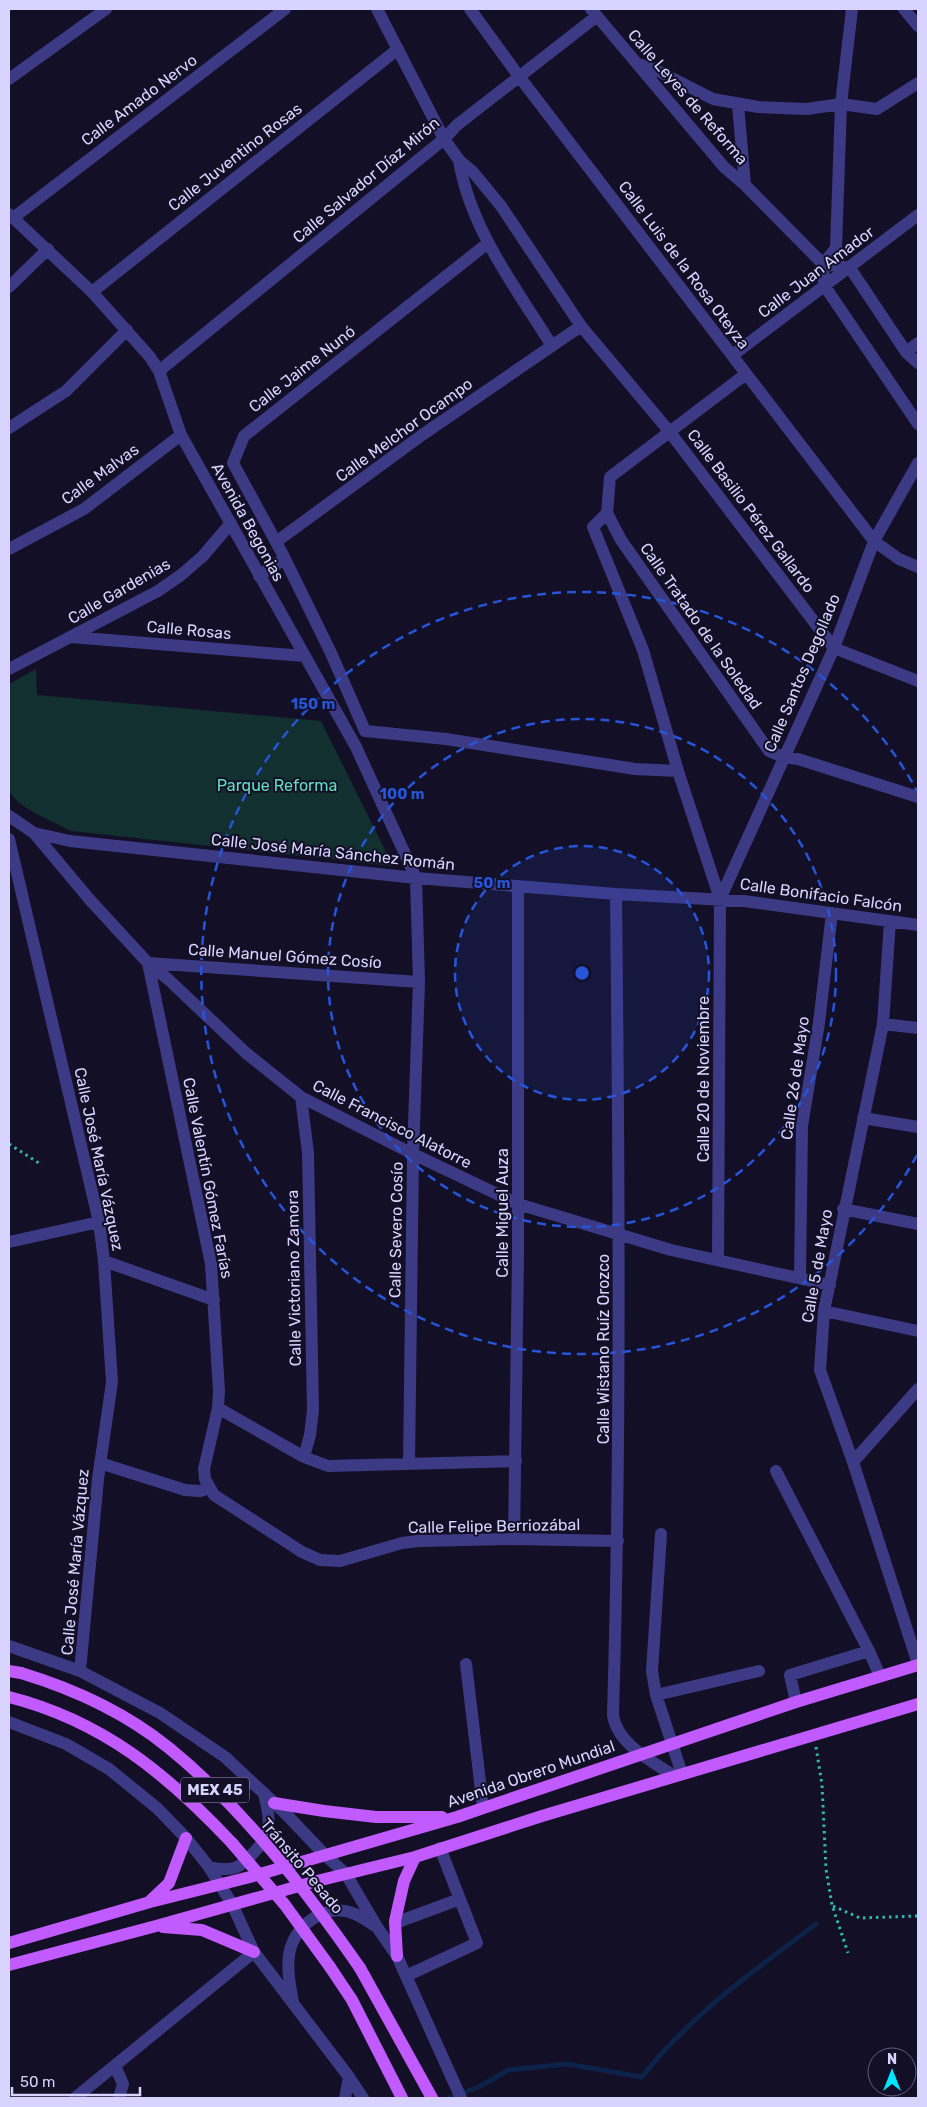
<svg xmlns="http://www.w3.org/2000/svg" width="927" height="2107" font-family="Rubik,sans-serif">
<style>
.green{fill:#12302f}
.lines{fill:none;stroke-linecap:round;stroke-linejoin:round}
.stream{stroke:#0c2248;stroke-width:5}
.path{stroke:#2fb8b0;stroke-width:3;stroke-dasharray:2.5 4;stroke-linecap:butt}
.minor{stroke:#3d3a85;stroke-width:12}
.major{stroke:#c25bff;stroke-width:12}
.major-bridge{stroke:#c25bff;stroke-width:12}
.ring{fill:none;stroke:#2655da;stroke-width:2.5;stroke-dasharray:9 6}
.labels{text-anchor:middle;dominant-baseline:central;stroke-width:4;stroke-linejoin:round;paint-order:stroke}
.shield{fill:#130f26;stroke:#9e99be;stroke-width:1}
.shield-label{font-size:15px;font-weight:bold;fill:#d9d4ff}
.street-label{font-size:16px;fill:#d9d4ff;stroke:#130f26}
.park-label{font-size:16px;fill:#5fe0c0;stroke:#130f26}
.centre{fill:#2655da;stroke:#130f26;stroke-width:2.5}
.ring-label{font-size:15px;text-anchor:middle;font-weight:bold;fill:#2655da;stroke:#130f26;stroke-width:4;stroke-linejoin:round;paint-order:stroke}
</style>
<rect width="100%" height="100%" fill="#130f26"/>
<path class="green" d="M36,669l1,26 284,26 72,145 -322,-35c-16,-9 -55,-23 -62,-41v-106z"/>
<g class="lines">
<path class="stream" d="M450,2098l31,-12 27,-16 59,-6 75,13c48,-62 112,-106 174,-153"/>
<path class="path" d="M9,1144l33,21
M816,1747l6,38 4,84 6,36 16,48
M833,1906l27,12 58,-2"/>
<path class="minor" d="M377,9l67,130 15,21 14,12 28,34 80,120 88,105 165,217 84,33
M470,9l48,66 356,466 25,18 19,8
M591,9l133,158 21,18 78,79 1,21 94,139
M904,9l14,17
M639,64l21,8 53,27 45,8 49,2 34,-5 36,5 41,-26
M9,79l97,-70
M738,105l7,80
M459,160c11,69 57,128 93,186
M9,214l83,78 58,65 9,14 22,64 175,312 60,131 3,104 -6,172 -4,309
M13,218l272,-209
M823,264l13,-16 5,-144 11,-95
M823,264l27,4 56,84 12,11
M9,287l39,-38
M92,292l306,-243
M906,352l12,-9
M733,355l185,-140
M159,371l285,-232 13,-14 140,-109
M9,428l57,-37 61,-61
M607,513l14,27 148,211 14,6 15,2 120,38
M607,513l-14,14 50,123 35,121
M607,513l3,-36 136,-103
M276,542l146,-107 159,-109
M9,549l75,-40 97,-74
M259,576l25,-17
M71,637l233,19
M9,669l149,-78 23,-16 22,-19 28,-33
M365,731l81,8 189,30 43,2 42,128 -2,361
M365,731l-34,-78 -49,-100 -49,-90 11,-27 244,-193
M9,816l25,17 36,8 346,37 200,16 128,7 174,24
M34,833l56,67 58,63 21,17 77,73 55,44 112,57 105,50 153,46 159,35
M9,839l90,383 5,39 8,121 -14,97 -18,192
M616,894c3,274 5,547 -3,821 4,29 39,46 61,61
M720,899l114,-251 40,-107 44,-78
M890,921l-7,103 -59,287 -4,59 33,92 65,202
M419,982l-271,-19 63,301 8,127 -1,17 -14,61 1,10 9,16 88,57 18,8 20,1 62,-18 16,-2 96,-2 104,2
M883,1024l35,4
M301,1097l7,56 5,257 -3,25 -6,22
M863,1118l55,9
M843,1209l75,15
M9,1242l90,-20
M104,1261l110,39
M800,1278l2,-152 17,-103 13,-110
M824,1311l94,20
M218,1408l86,49 24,9 188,-5
M853,1462l65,-73
M100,1463l85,27 15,1 9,-3
M776,1471l93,180
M661,1534l-9,137 4,24 26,79
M514,1539l4,-284v-369
M9,1646l71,25 80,42 65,44 60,56 40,42 21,19 31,53 20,29 64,142
M466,1664l17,143
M656,1695l103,-24
M796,1702l-6,-27 79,-24 11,25
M9,1722l57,22 43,25 48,39 29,30 23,29 23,37 22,48 95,125 14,21
M209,1867c24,5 31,2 46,-16 4,-5 11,-10 12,-16 4,-14 0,-28 -3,-42
M395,1923l65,-24
M406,1976l71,-33 -37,-95
M293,2002c-3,-16 -6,-31 -4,-47 4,-29 37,-54 66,-41 7,3 14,8 20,12
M115,2066l8,18 -4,14
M75,2098l179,-146
M345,2098l4,-21"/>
<path class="major" d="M9,1671l12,2
M9,1697c94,24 158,77 223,146
M274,1803l50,8 52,6h66
M150,1901l19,-18 17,-45
M163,1927l39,3 52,22
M9,1943l141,-41 100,-25 207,-60 339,-115 122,-37
M397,1956l-2,-35 9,-40 11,-24
M9,1965l147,-39 161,-45 98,-24 127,-41 376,-112
M330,1967l22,33 50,98
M360,1968l72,130"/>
<path class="major-bridge" d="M21,1673c53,16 105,40 148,75 75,61 136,141 191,220
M232,1843l53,62 45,62"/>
</g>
<circle cx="582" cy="973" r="127" fill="#2655da" fill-opacity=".12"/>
<g class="ring">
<circle cx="582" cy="973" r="127"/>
<circle cx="582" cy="973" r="254"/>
<path d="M917 1155A381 381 0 1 1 917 791"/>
</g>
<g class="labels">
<rect class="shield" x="181" y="1777.5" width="68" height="25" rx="4"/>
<g class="shield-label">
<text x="215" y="1790">MEX 45</text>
</g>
<g class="street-label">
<text transform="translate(688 97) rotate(49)">Calle Leyes de Reforma</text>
<text transform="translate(139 100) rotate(-37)">Calle Amado Nervo</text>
<text transform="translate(235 157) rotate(-38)">Calle Juventino Rosas</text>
<text transform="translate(366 180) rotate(-40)">Calle Salvador Díaz Mirón</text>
<text transform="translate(684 265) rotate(53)">Calle Luis de la Rosa Oteyza</text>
<text transform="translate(816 272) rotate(-37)">Calle Juan Amador</text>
<text transform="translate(302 369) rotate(-38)">Calle Jaime Nunó</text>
<text transform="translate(404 430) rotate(-36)">Calle Melchor Ocampo</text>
<text transform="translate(100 474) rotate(-36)">Calle Malvas</text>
<text transform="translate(751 511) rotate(53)">Calle Basilio Pérez Gallardo</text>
<text transform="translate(248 522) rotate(61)">Avenida Begonias</text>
<text transform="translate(119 591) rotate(-30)">Calle Gardenias</text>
<text transform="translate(701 626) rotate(55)">Calle Tratado de la Soledad</text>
<text transform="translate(189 630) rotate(5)">Calle Rosas</text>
<text transform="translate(802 673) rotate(-67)">Calle Santos Degollado</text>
<text transform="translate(333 852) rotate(6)">Calle José María Sánchez Román</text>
<text transform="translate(821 895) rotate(8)">Calle Bonifacio Falcón</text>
<text transform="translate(285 956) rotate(4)">Calle Manuel Gómez Cosío</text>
<text transform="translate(795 1078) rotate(-82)">Calle 26 de Mayo</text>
<text transform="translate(703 1079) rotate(-90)">Calle 20 de Noviembre</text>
<text transform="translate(392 1124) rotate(27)">Calle Francisco Alatorre</text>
<text transform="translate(99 1159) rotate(78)">Calle José María Vázquez</text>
<text transform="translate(208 1178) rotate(79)">Calle Valentín Gómez Farías</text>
<text transform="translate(502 1213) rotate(-90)">Calle Miguel Auza</text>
<text transform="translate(396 1230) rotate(-89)">Calle Severo Cosío</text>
<text transform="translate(817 1266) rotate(-80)">Calle 5 de Mayo</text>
<text transform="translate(294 1278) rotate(-91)">Calle Victoriano Zamora</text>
<text transform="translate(603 1349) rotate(-90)">Calle Wistano Ruíz Orozco</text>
<text transform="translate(494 1526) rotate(-1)">Calle Felipe Berriozábal</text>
<text transform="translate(75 1562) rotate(-85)">Calle José María Vázquez</text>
<text transform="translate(531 1774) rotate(-19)">Avenida Obrero Mundial</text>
<text transform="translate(302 1866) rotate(50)">Tránsito Pesado</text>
</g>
<g class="park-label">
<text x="277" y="785">Parque Reforma</text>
</g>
</g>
<circle cx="582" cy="973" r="8" class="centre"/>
<g class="ring-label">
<text x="313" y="709">150 m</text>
<text x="402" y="799">100 m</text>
<text x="492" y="888">50 m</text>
</g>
<rect width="927" height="2107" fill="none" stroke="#d9d4ff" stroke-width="20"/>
<g transform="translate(892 2072)"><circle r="24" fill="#130f26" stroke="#625e7d"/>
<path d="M0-4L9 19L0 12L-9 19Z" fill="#00e5ff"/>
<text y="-8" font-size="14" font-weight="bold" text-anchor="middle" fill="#d9d4ff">N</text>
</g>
<path d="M12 2087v8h128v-8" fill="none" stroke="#d9d4ff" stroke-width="2.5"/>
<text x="20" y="2087" font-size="15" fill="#d9d4ff" stroke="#130f26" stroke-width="4" paint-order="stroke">50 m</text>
</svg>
